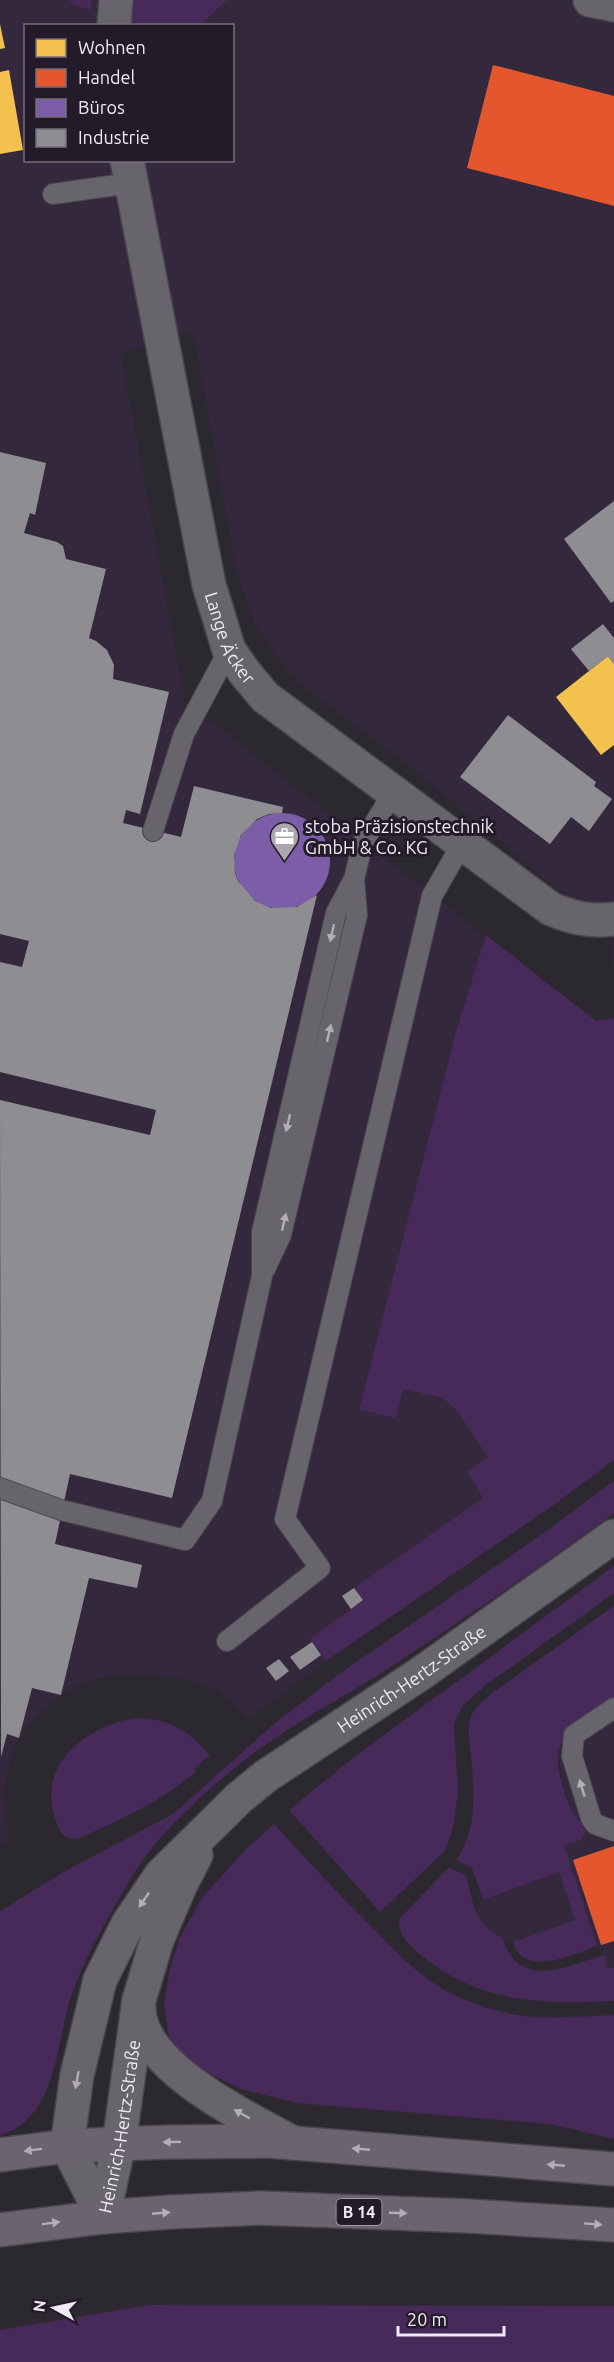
<svg xmlns="http://www.w3.org/2000/svg" width="614" height="2362" font-family="Ubuntu,sans-serif">
<style>
.built{fill:#34293c;fill-rule:evenodd}
.green{fill:#47295a}
.homes{fill:#f2c14e}
.shops{fill:#e4572e}
.offices{fill:#7b5ea7}
.industry{fill:#8d8d92}
.lines{fill:none;stroke-linecap:round;stroke-linejoin:round}
.lane-casing{stroke:#49454c;stroke-width:22}
.street-casing{stroke:#49454c;stroke-width:36}
.secondary-casing{stroke:#49454c;stroke-width:36}
.primary-casing{stroke:#49454c;stroke-width:36}
.lane{stroke:#68646b;stroke-width:20}
.street{stroke:#68646b;stroke-width:33}
.secondary{stroke:#68646b;stroke-width:33}
.primary{stroke:#6a646f;stroke-width:33}
.oneway{fill:#b3aeb6}
.oneway2{fill:#b4aeb8}
.labels{text-anchor:middle;dominant-baseline:central;stroke-width:6;stroke-linejoin:round;paint-order:stroke}
.shield{fill:#241b2a;stroke:#b3acb7;stroke-width:1.5}
.shield-label{font-size:16px;font-weight:bold;fill:#f0eaf4}
.street-label{font-size:18px;fill:#f0eaf4;stroke:#241b2a}
.poi-label{font-size:18px;fill:#f0eaf4;stroke:#241b2a;text-anchor:start}
</style>
<rect width="100%" height="100%" fill="#2c2830"/>
<path class="built" d="M0,0h614v987l-3,-78h-28l-171,-141 -105,-79 -29,-31 -13,-20 -10,-17 -18,-48 -44,-242 -72,23 64,347 343,269 68,51 7,-3 11,12v430l-66,49 -222,152 -78,59 -17,-19 -16,-13 -39,-10 -35,-4 -30,1 -31,9 -16,9 -23,18 -22,27 -7,15 -9,39 6,48 -9,6zM26,26h206v134h-206z
M614,1698v270h-7l-4,-13 -28,-35 -62,22 -21,-8 -10,-9 -6,-16 7,-9 76,-28 5,-28 17,-4 3,-14 -10,-9 -4,-11 -8,-26 -4,-26 5,-14 15,-14z"/>
<path class="green" d="M71,0h21l-2,10 -19,-6z
M132,0h95l-27,25h-71z
M486,935l110,86 18,-3v442l-66,49 -222,152 -16,-22 52,-38 -8,-13 129,-90 -16,-27 21,-14 -30,-45 -15,-14 -40,-9 -7,29 -37,-8 97,-378z
M614,1481v32c-69,50 -139,99 -210,145 -45,31 -94,55 -139,87 -39,27 -88,71 -117,108 -14,19 -27,41 -38,62 -14,23 -26,48 -36,73 -19,48 -14,131 -74,147v-224l67,-41 106,-56 101,-90 62,-48 196,-135z
M614,1566v27l-128,92 -24,21 -8,18 4,67 -4,33 -8,26 -66,62 -91,-102 69,-56z
M614,1606v92c-16,12 -53,35 -56,56 -2,13 7,42 13,55 4,9 12,14 15,23l-5,8 -17,5 33,101c-23,8 -74,33 -84,-4l62,-22 -16,-48 -76,28 -11,-32 -16,-8c22,-31 18,-67 15,-104 -1,-12 -4,-26 -1,-37 4,-12 16,-21 25,-28z
M136,1718c36,1 50,12 74,37l-16,14 2,3c-38,31 -75,48 -119,67l-10,-1c-8,-5 -10,-14 -13,-23 -16,-54 36,-90 82,-97z
M274,1824c33,36 66,72 101,106 16,16 31,33 50,47 26,20 61,33 93,38 31,5 64,1 96,0v124l-64,-15 -253,-21 -56,-14 -53,-26 -19,-24 -5,-36 6,-35 10,-31 22,-39 43,-48z
M449,1867l17,9c7,25 9,51 36,61 17,54 62,30 102,18l3,13h7v33c-71,3 -134,3 -192,-45 -12,-10 -24,-20 -23,-37z
M148,2305l466,1v56h-614v-32z"/>
<path class="homes" d="M0,24l5,24 -5,1z
M9,70l14,80 -23,4v-82z
M608,656l6,8v81l-13,10 -45,-58z"/>
<path class="shops" d="M493,65l121,31v110l-147,-38z
M614,1846v95l-13,4 -28,-85z"/>
<path class="offices" d="M234 861a48 48 0 1 1 96 0a48 48 0 1 1-96 0Z"/>
<path class="industry" d="M0,452l46,11 -11,52 -5,-2 -6,20 33,9 6,4 3,13 40,10 -17,69 7,3 11,9 7,15 -1,14 56,13 -29,122 -14,-4 -3,13 58,14 13,-51 89,21 -1,6 -13,1 -12,5 -16,16 -7,20 1,18 3,8 17,20 16,7 26,-1 20,-12 -145,603 -102,-24 -15,70 87,21 -5,23 -48,-10 -28,117 -29,-7 -13,50 -12,-4 -6,23 -1,-657 150,35 6,-25 -156,-38v-110l22,5 7,-26 -29,-7z
M614,501v100l-3,2 -47,-64z
M603,624l11,14v26l-6,-8 -19,15 -18,-22z
M508,715l88,67 -2,4 18,13 -23,32 -18,-14 -21,27 -90,-67z
M354,1588l9,12 -12,9 -9,-13z
M312,1642l9,13 -21,15 -10,-13z
M279,1659l10,12 -13,10 -10,-13z"/>
<g class="lines">
<defs>
<path id="lane" d="M53,194l78,-11
M153,831l31,-97 45,-84
M265,1269l16,-34 76,-320 -3,-36
M0,1488l61,22 124,30 27,-39 50,-225v-44l74,-319 18,-34 9,-37 30,-49
M227,1641l93,-73 -35,-49 147,-623 31,-54
M614,1708l-40,27 -2,21 19,62 4,6 19,7"/>
<g id="street">
<path d="M590,0l24,5"/>
<path d="M114,26l2,-26"/>
<path id="s1" d="M127,160l82,425 20,65 16,23 20,24 286,212c22,9 39,13 63,10"/>
</g>
<g id="secondary">
<path d="M139,2010c3,59 108,107 154,133"/>
<path id="s2" d="M103,2217l-36,-71 10,-71 23,-95 28,-56 33,-49 78,-77 27,-22 154,-102 194,-138"/>
<path id="s3" d="M103,2217l16,-73 20,-144 18,-60 23,-54 16,-31"/>
</g>
<path id="primary" d="M0,2155l67,-9 102,-4 100,-1 345,28
M0,2230l103,-13 68,-5 89,-4 208,8 146,9"/>
</defs>
<use href="#lane" class="lane-casing"/>
<use href="#street" class="street-casing"/>
<use href="#secondary" class="secondary-casing"/>
<use href="#primary" class="primary-casing"/>
<use href="#lane" class="lane"/>
<use href="#street" class="street"/>
<use href="#secondary" class="secondary"/>
<use href="#primary" class="primary"/>
</g>
<defs><path id="oneway-solid" d="M-6-.8H1V-3.2L6.5 0L1 3.2V.8H-6Z" transform="scale(1.5)"/></defs>
<g class="oneway">
<use href="#oneway-solid" transform="translate(332 933) rotate(103)"/>
<use href="#oneway-solid" transform="translate(329 1033) rotate(-77)"/>
<use href="#oneway-solid" transform="translate(288 1123) rotate(103)"/>
<use href="#oneway-solid" transform="translate(284 1222) rotate(-77)"/>
<use href="#oneway-solid" transform="translate(582 1788) rotate(-107)"/>
<use href="#oneway-solid" transform="translate(144 1900) rotate(124)"/>
<use href="#oneway-solid" transform="translate(77 2080) rotate(100)"/>
<use href="#oneway-solid" transform="translate(242 2114) rotate(-150)"/>
</g>
<g class="oneway2">
<use href="#oneway-solid" transform="translate(172 2142) rotate(179)"/>
<use href="#oneway-solid" transform="translate(361 2149) rotate(-175)"/>
<use href="#oneway-solid" transform="translate(33 2150) rotate(173)"/>
<use href="#oneway-solid" transform="translate(556 2165) rotate(-175)"/>
<use href="#oneway-solid" transform="translate(161 2213) rotate(-5)"/>
<use href="#oneway-solid" transform="translate(398 2213) rotate(2)"/>
<use href="#oneway-solid" transform="translate(51 2223) rotate(-7)"/>
<use href="#oneway-solid" transform="translate(593 2224) rotate(4)"/>
</g>
<defs>
<symbol id="office-pin" viewBox="-11 -11 22 30"><path d="M0 17L-7.5 6A9.5 9.5 0 1 1 7.5 6Z" fill="#aba6af" stroke="#241b2a"/><path d="M-6-3h4V-5.5h4V-3h4V5H-6ZM-1-4.5V-3h2v-1.5ZM-6 0V1H6V0Z" fill="#fff"/></symbol>
</defs>
<g fill-rule="evenodd">
<use href="#office-pin" x="268" y="820" width="33" height="45"/>
</g>
<g class="labels">
<rect class="shield" x="336.5" y="2199" width="45" height="26" rx="4.5"/>
<g class="shield-label">
<text x="359" y="2212">B 14</text>
</g>
<g class="street-label">
<text stroke="none"><textPath href="#s1" startOffset="490">Lange Äcker</textPath></text>
<text stroke="none"><textPath href="#s2" startOffset="690">Heinrich-Hertz-Straße</textPath></text>
<text stroke="none"><textPath href="#s3" startOffset="92">Heinrich-Hertz-Straße</textPath></text>
</g>
<g class="poi-label">
<text x="305" y="826">stoba Präzisionstechnik<tspan x="305" dy="21">GmbH &amp; Co. KG</tspan></text>
</g>
</g>
<rect x="24" y="24" width="210" height="138" fill="#241b2a" stroke="#766e7b" stroke-width="1.5"/>
<rect x="36" y="39" width="30" height="18" fill="#f2c14e" stroke="#766e7b" stroke-width="1.5"/>
<text x="78" y="54" font-size="18" fill="#f0eaf4">Wohnen</text>
<rect x="36" y="69" width="30" height="18" fill="#e4572e" stroke="#766e7b" stroke-width="1.5"/>
<text x="78" y="84" font-size="18" fill="#f0eaf4">Handel</text>
<rect x="36" y="99" width="30" height="18" fill="#7b5ea7" stroke="#766e7b" stroke-width="1.5"/>
<text x="78" y="114" font-size="18" fill="#f0eaf4">Büros</text>
<rect x="36" y="129" width="30" height="18" fill="#8d8d92" stroke="#766e7b" stroke-width="1.5"/>
<text x="78" y="144" font-size="18" fill="#f0eaf4">Industrie</text>
<g transform="translate(54 2308) rotate(278)" stroke="#241b2a" stroke-width="4.5" paint-order="stroke">
<path d="M0-4.5L10 22L0 15L-10 22Z" fill="#f0eaf4"/>
<text y="-9" font-size="16" font-weight="bold" text-anchor="middle" fill="#f0eaf4">N</text>
</g>
<path d="M398 2326v9h106v-9" fill="none" stroke="#f0eaf4" stroke-width="3"/>
<text x="407" y="2326" font-size="18" fill="#f0eaf4" stroke="#241b2a" stroke-width="4.5" paint-order="stroke">20 m</text>
</svg>
